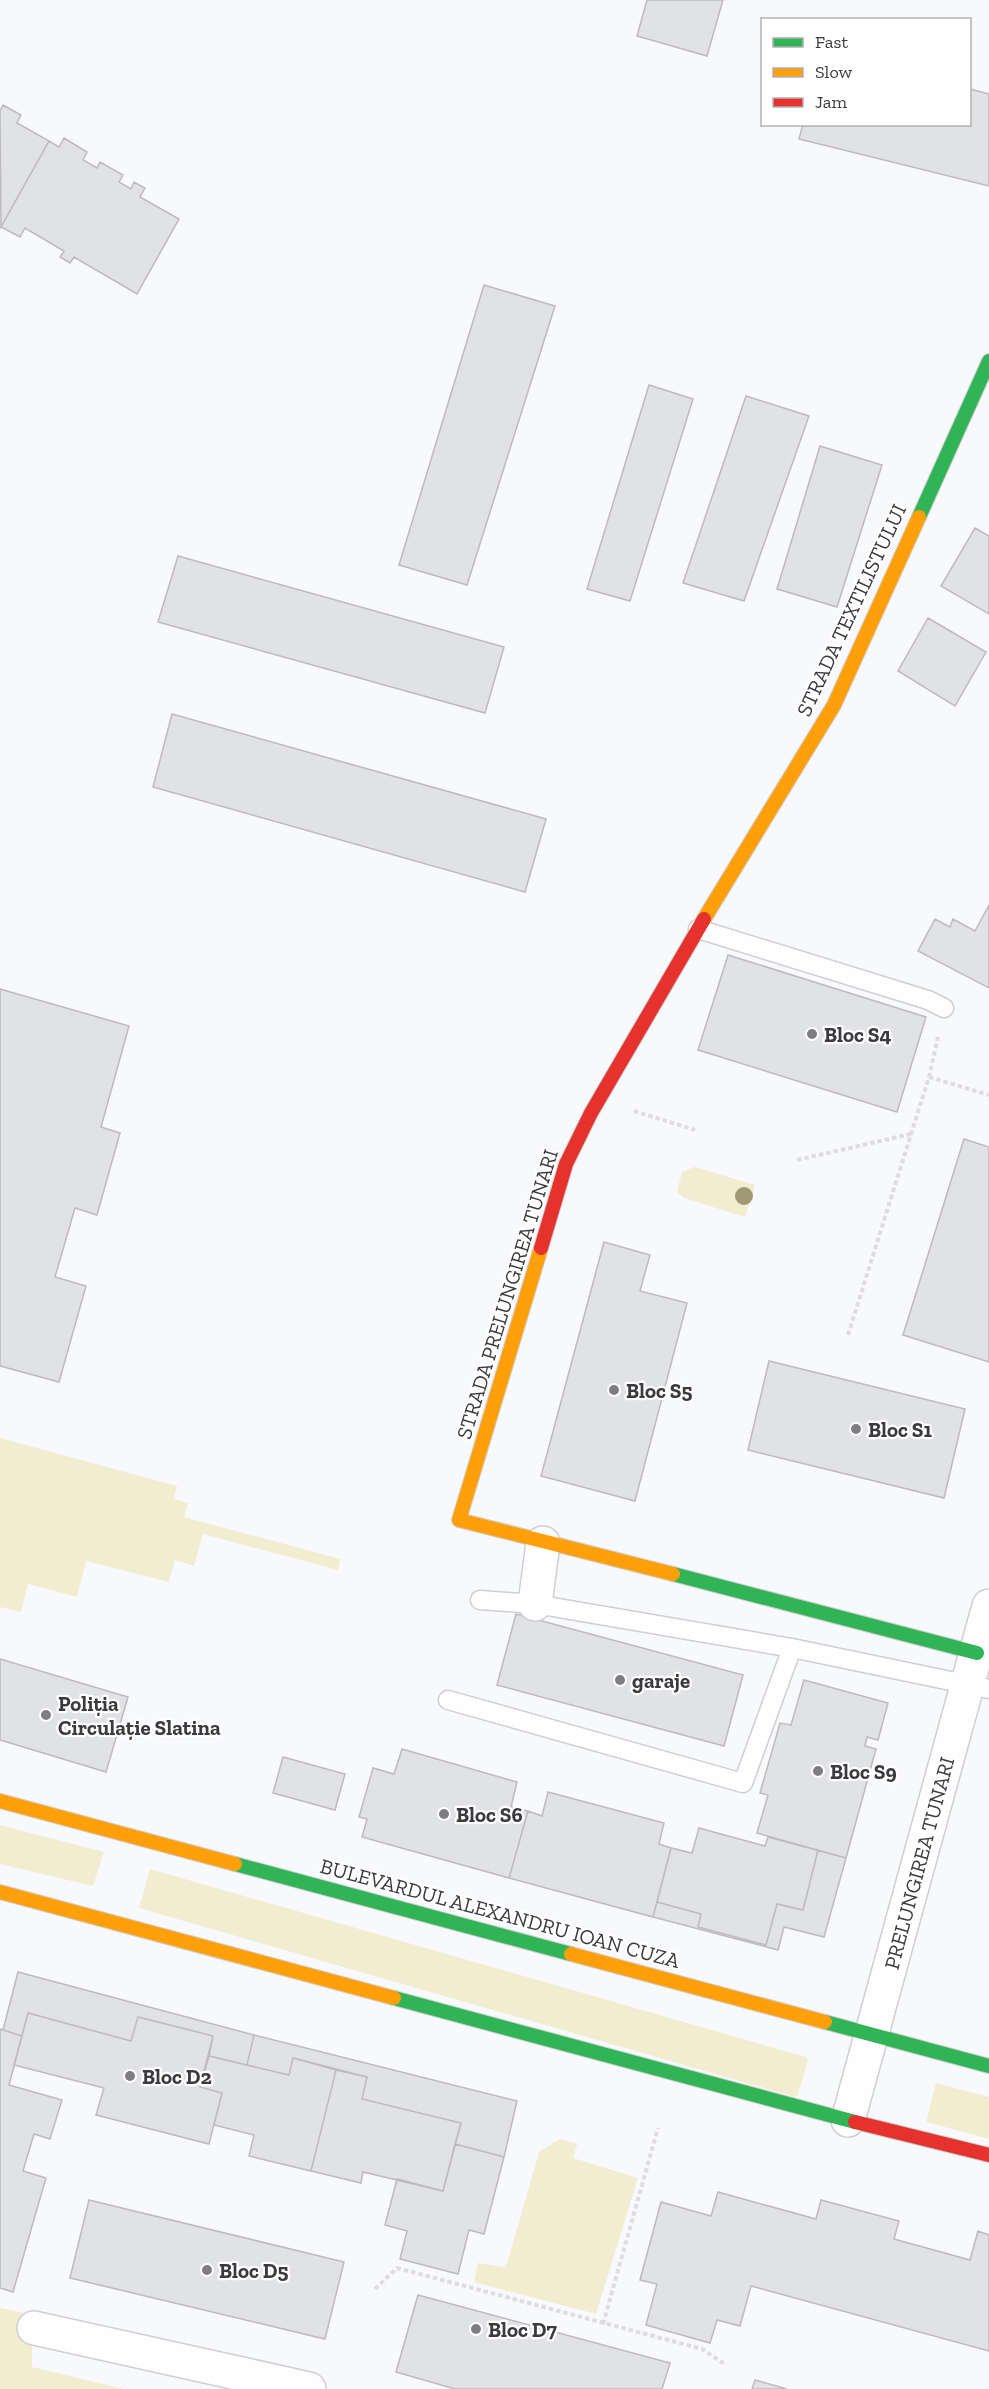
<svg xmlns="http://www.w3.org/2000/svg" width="989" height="2389" font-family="'Zilla Slab',serif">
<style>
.green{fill:#f2ecd0}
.building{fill:#e1e2e5;stroke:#bbbbbe;stroke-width:1.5}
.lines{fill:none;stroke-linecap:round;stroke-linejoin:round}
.lane-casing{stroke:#cecfd2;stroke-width:21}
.street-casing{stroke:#cecfd2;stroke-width:36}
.fast-casing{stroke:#cecfd2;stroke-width:16}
.slow-casing{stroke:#cecfd2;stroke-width:16}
.jam-casing{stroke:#cecfd2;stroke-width:16}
.path{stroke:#ddddde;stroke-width:4;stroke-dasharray:4.5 3;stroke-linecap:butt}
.lane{stroke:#fefeff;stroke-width:18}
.street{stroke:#fefeff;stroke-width:33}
.fast{stroke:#30b455;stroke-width:14}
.slow{stroke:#ff9f0a;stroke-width:14}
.jam{stroke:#e5322d;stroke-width:14}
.tree{fill:#a19974}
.poi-dot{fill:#7c7e81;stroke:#fff;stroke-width:2}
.labels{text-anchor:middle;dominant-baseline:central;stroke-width:4.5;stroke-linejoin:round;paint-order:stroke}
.street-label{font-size:21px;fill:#3a3b3e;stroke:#fff}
.poi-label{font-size:21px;font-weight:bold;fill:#3a3b3e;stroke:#fff;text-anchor:start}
</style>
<rect width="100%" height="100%" fill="#f8f9fd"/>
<path class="green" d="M695,1167l60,18 -10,32 -61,-19 -7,-6 5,-20z
M0,1438l177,48 -3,13 14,4 -4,14 156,42 -2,11 -135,-36 -9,32 -19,-6 -6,22 -83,-21 -9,36 -49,-13 -7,28 -21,-5z
M0,1825l104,27 -11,34 -93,-22z
M150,1869l656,188 2,3 -10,34 -3,3 -656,-189z
M936,2083l53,14v42l-63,-17z
M560,2139l17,5 -4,14 65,20 -42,136 -122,-32 4,-19 26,4 4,-7 31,-108z
M0,2308l25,5 -6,25 13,3v26l92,22h-124z"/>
<path class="building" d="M647,0h76l-16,56 -70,-20z
M970,89l19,5v92l-190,-47 4,-15h167z
M3,105l18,10 -4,8 32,18 -48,86 -1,-116z
M64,138l23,14 -4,8 14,8 3,-6 23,13 -4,7 12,7 3,-7 11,6 -5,9 39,22 -42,75 -63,-37 -4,6 -10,-6 4,-6 -39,-23 -5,9 -19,-10 48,-86 10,6z
M484,285l71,21 -88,279 -68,-20z
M649,385l44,14 -63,202 -43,-12z
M746,396l63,20 -65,185 -61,-18z
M820,446l62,19 -45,142 -60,-18z
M975,528l14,8v78l-48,-28z
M178,556l326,91 -19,66 -327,-91z
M928,618l58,34 -31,54 -57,-35z
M172,714l374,105 -21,73 -372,-105z
M989,905v83l-71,-37 17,-32 15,8 3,-8 22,12z
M728,955l198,62 -29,95 -199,-62z
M0,989l129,37 -28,101 19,6 -23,82 -22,-7 -20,69 31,9 -27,96 -59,-16z
M964,1139l25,8v215l-86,-27z
M604,1242l46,13 -10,36 47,12 -52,198 -94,-25z
M769,1361l196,48 -21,89 -196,-48z
M516,1614l227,61 -19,71 -227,-61z
M0,1659l128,38 -22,75 -106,-32z
M804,1680l84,23 -10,37 -11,-3 -2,9 11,3 -30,109 -89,-25 11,-38 -8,-2 20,-70 11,2z
M402,1749l115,33 -6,25 17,4 -19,67 -147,-41 5,-18 -8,-2 14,-49 21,6z
M283,1757l62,17 -10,36 -62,-17z
M548,1792l116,31 -5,21 12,4 -18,69 -144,-39 19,-67 14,5z
M699,1828l66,18 3,-9 78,21 -22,79 -40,-10 -6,23 -125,-33 18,-69 21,5z
M699,1828l66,18 3,-9 50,13 -15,60 -26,-6 -11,41 -68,-18 3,-13 -44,-12 14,-54 21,5z
M18,1972l236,63 -7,30 -38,-9 4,-20 -75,-19 -7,24 -103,-28 -6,23 -19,-6z
M28,2013l103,28 7,-24 75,19 -13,51 22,6 -13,51 -113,-29 8,-27 -90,-23z
M0,2029l22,7 -13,49 53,15 -12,39 -16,-5 -11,37 23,7 -33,114 -13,-4z
M254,2035l263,66 -13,56 -49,-13 6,-21 -99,-24 5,-22 -74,-19 -4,17 -42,-10z
M209,2056l80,19 4,-17 43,12 -25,101 -62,-15 5,-21 -40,-10 8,-32 -22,-6z
M336,2070l31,7 -5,22 99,24 -18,68 -80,-19 -2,11 -50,-12z
M455,2144l49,13 -20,77 -15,-4 -11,44 -58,-15 7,-28 -22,-6 12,-46 46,12z
M718,2192l98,27 5,-19 78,21 -5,18 76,21 8,-29 11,4v116l-238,-65 -11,40 -23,-6 -7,23 -64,-18 11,-41 -17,-4 21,-78 50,14z
M89,2200l255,62 -19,77 -255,-61z
M418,2295l252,68 -8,26h-207l-59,-17z
M755,2380l32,9h-35z"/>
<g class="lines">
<defs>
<path id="lane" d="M698,929l230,71 16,8
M480,1600l55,4 257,44 197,41
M448,1700l295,83 49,-135"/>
<path id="street" d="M535,1604l8,-61
M848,2120l141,-514
M34,2328l275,61"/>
<path id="fast" d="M919,517l70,-156
M673,1574l304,79
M235,1864l336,90
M394,1998l461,124
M825,2022l164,44"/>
<path id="slow" d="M704,919l130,-214 85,-188
M541,1248l-82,272 214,54
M0,1801l235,63
M0,1892l394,106
M571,1954l254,68"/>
<path id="jam" d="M541,1248l25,-84 25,-51 113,-194
M855,2122l134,33"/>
</defs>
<use href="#lane" class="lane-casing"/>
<use href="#street" class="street-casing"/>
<use href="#fast" class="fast-casing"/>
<use href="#slow" class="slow-casing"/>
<use href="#jam" class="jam-casing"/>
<path class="path" d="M929,1077l60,18
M634,1111l61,19
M797,1160l114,-26
M848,1335l81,-258 9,-40
M375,2289l22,-21 305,81 24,16
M603,2324l55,-196"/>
<use href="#lane" class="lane"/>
<use href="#street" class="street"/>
<use href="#fast" class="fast"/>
<use href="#slow" class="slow"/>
<use href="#jam" class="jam"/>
</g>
<circle class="tree" cx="744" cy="1196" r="9"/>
<g class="poi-dot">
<circle cx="812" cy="1034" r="6"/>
<circle cx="614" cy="1390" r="6"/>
<circle cx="856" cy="1429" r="6"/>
<circle cx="620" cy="1680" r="6"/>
<circle cx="46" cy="1715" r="6"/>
<circle cx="818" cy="1771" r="6"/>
<circle cx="444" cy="1814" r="6"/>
<circle cx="130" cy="2076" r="6"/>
<circle cx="207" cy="2270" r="6"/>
<circle cx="476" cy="2329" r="6"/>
</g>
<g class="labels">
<g class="street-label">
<text transform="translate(851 610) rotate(-65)">STRADA TEXTILISTULUI</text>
<text transform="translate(507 1294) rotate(-73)">STRADA PRELUNGIREA TUNARI</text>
<text transform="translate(919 1863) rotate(-75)">PRELUNGIREA TUNARI</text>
<text transform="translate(500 1913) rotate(15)">BULEVARDUL ALEXANDRU IOAN CUZA</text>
</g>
<g class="poi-label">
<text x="824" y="1034">Bloc S4</text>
<text x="626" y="1390">Bloc S5</text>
<text x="868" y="1429">Bloc S1</text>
<text x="632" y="1680">garaje</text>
<text x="58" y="1703">Poliția<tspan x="58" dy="24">Circulație Slatina</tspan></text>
<text x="830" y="1771">Bloc S9</text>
<text x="456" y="1814">Bloc S6</text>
<text x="142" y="2076">Bloc D2</text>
<text x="219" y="2270">Bloc D5</text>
<text x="488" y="2329">Bloc D7</text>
</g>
</g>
<rect x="761" y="18" width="210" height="108" fill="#ffffff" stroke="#b0b1b2" stroke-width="1.5"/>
<rect x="773" y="38" width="30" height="9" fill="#30b455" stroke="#b0b1b2" stroke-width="1.5"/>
<text x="815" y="48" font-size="18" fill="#3a3b3e">Fast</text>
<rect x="773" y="68" width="30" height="9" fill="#ff9f0a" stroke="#b0b1b2" stroke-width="1.5"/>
<text x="815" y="78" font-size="18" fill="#3a3b3e">Slow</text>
<rect x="773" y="98" width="30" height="9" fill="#e5322d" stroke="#b0b1b2" stroke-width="1.5"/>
<text x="815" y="108" font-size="18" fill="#3a3b3e">Jam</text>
</svg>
